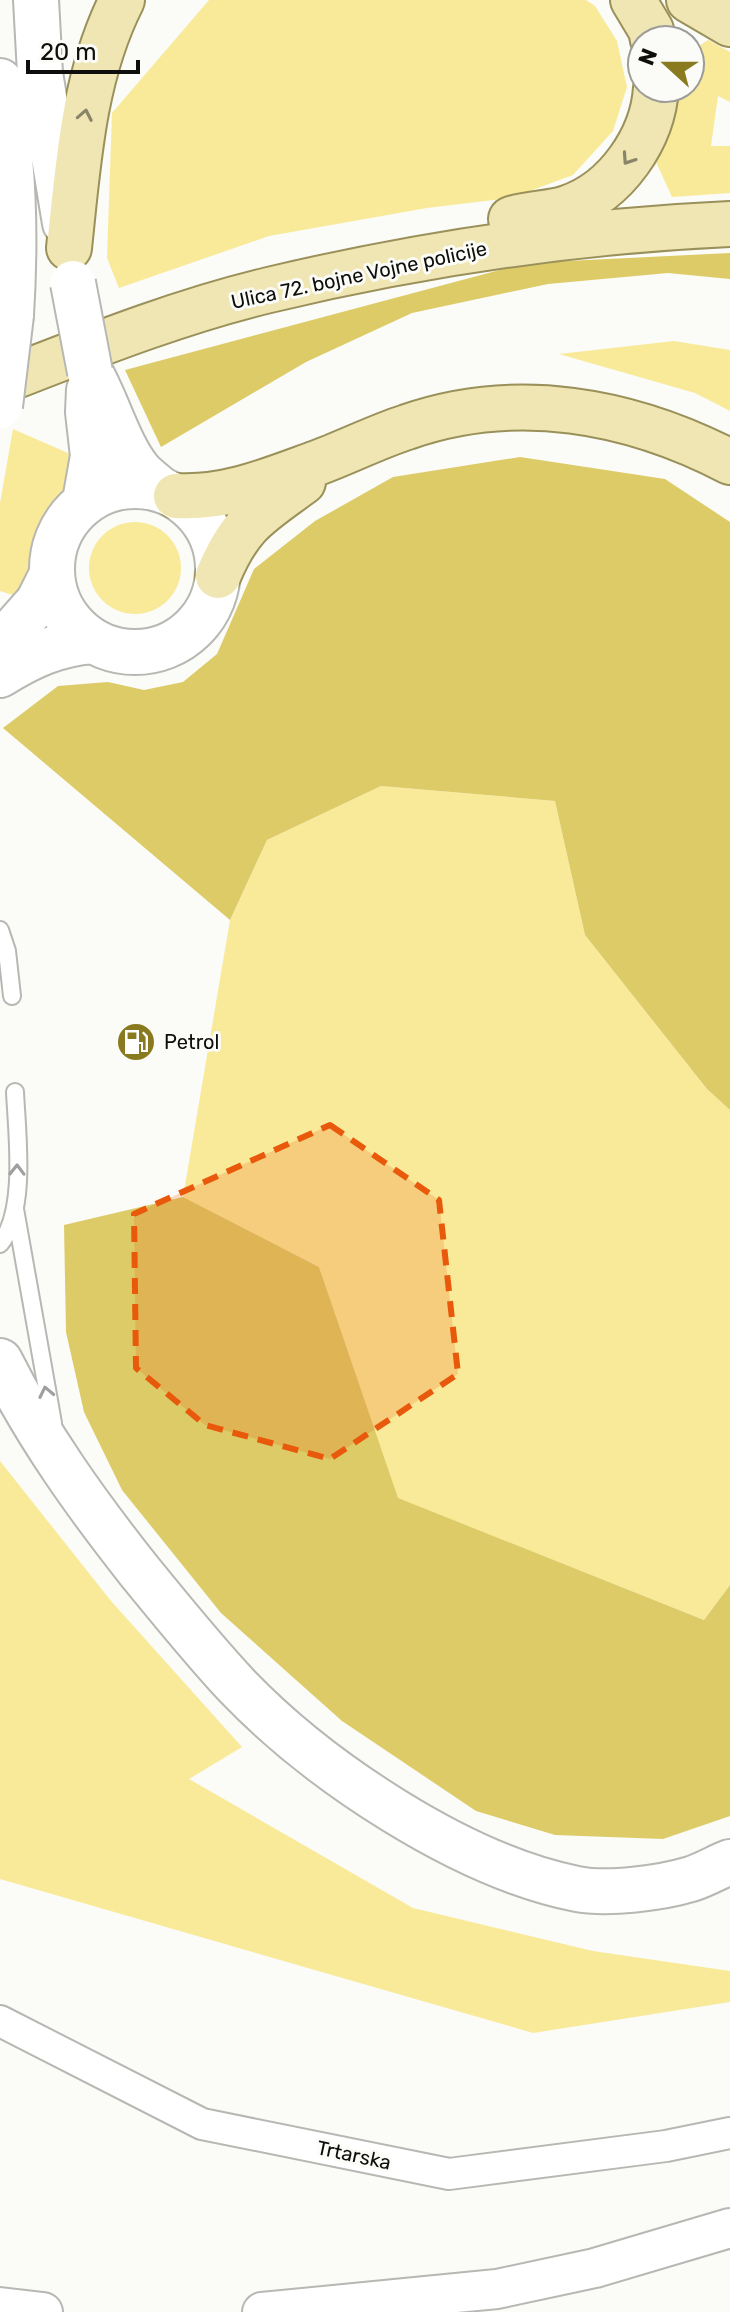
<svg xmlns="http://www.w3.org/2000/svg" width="730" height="2312" font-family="Rubik,sans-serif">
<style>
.green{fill:#f9ea9a}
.forest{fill:#ddcb67}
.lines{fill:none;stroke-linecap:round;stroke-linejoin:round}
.service-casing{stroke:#b7b7b3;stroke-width:20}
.minor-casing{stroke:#b7b7b3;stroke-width:34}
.tertiary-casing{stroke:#b7b7b3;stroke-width:42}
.secondary-casing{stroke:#b7b7b3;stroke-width:48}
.primary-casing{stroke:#9a9059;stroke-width:48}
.service{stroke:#fff;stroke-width:16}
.minor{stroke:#fff;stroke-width:30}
.tertiary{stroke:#fff;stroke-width:38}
.secondary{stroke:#fff;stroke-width:44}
.primary{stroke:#f0e6b4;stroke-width:44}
.secondary-bridge-casing{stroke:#b7b7b3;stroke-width:48;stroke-linecap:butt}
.secondary-bridge{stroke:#fff;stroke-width:44}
.oneway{stroke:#8a8569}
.oneway2{stroke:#9f9f9e}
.marked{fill:#e8590c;fill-opacity:0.2;stroke:#e8590c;stroke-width:6;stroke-dasharray:16 10;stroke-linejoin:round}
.labels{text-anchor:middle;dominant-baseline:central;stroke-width:6;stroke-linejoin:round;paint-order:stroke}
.street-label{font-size:20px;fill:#0e0e0d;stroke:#fbfbf7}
.poi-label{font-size:20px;fill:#0e0e0d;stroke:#fbfbf7;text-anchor:start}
</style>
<rect width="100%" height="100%" fill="#fbfbf7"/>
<path class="green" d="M209,0h377l9,6 22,35 10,46 -14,44 -40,44 -62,23 -84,10 -158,28 -150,52 -12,-30 5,-145z
M708,40l22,12v50l-12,-6 -7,50h19v47l-58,4 -16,-35 18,-47 1,-27h15v-36z
M674,341l56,9v61l-35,-18 -136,-39z
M13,429l64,28 -9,34 -14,19 -15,33 -5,27 -15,27 -19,-6v-88z
M89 568a46 46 0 1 1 92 0a46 46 0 1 1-92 0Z
M381,786l174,15 30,134 122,154 23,21v475l-26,35 -307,-122 -78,-231 -136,-70 47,-277 37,-80z
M0,1461l111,140 131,146 -53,32 224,129 180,43 137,20v31l-197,31 -533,-154z"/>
<path class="forest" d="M730,253v26l-62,-6 -120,11 -136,29 -106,49 -145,85 -36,-77 401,-107z
M520,457l145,22 65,43v588l-23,-21 -122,-154 -30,-134 -174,-15 -114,54 -37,80 -227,-192 55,-42 50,-4 36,8 39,-8 34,-28 37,-85 61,-48 78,-44z
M183,1197l136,70 79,231 306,122 26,-35v231l-67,23 -108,-4 -79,-24 -134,-90 -121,-108 -99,-123 -38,-78 -18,-80 -2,-107z"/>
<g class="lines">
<defs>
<path id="service" d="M0,930l7,21 5,45
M15,1209l38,214
M0,1244c27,-33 17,-110 15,-152"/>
<path id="minor" d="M0,2021l202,103 247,50 217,-28 64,-13"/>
<path id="tertiary" d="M0,2307l43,5
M262,2312l235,-23 98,-21 135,-40"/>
<path id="secondary" d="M36,0l4,73 25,150
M0,81c14,78 16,155 11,234
M90,372c17,29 29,74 49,98 6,7 13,12 20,18
M52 569a83 83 0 1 1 166 0a83 83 0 1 1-166 0Z
M85,501l8,-45 -5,-44 1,-22
M0,645l38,-43 13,-26
M0,675c30,-19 57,-31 92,-34
M0,1361c38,76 87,144 140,211 32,39 64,79 98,115 81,84 223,179 339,202 31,6 84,-1 114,-10 13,-4 26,-12 39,-17"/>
<path id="primary" d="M633,0l18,30 2,10
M689,0l41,24
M511,219c18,-6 38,-5 56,-11 49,-16 86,-70 89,-120
M69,248c9,-84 14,-171 53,-248
M0,382c88,-34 177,-70 269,-92 151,-36 306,-59 461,-66
M176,496c50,3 94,-16 141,-33 30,-11 59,-26 90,-36 109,-38 223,-17 323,35
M218,576c22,-53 40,-61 85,-94"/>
</defs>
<use href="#service" class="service-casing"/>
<use href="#minor" class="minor-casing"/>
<use href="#tertiary" class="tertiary-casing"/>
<use href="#secondary" class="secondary-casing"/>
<use href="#primary" class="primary-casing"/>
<use href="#service" class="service"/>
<use href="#minor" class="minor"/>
<use href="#tertiary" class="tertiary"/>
<use href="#secondary" class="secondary"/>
<use href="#primary" class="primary"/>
<defs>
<path id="secondary-bridge" d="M73,283l17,89
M0,406l11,-91"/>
</defs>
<use href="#secondary-bridge" class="secondary-bridge-casing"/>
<use href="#secondary-bridge" class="secondary-bridge"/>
</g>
<defs><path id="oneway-chevron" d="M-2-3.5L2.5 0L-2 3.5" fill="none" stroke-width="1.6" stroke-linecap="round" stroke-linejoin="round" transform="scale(2)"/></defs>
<g class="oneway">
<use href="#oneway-chevron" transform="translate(85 115) rotate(-79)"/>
<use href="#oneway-chevron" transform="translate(628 159) rotate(124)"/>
</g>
<g class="oneway2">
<use href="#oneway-chevron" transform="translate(17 1170) rotate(-89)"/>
<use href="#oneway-chevron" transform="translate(46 1392) rotate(-102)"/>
</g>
<path class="marked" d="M330,1125l109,75 19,174 -128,85 -125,-34 -69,-57 -2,-154z"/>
<defs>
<symbol id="fuel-disc" viewBox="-11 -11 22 22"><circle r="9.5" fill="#897a1f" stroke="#fbfbf7"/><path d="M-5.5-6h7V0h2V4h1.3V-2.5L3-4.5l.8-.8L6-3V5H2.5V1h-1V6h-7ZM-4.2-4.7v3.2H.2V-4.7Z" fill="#fff"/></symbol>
</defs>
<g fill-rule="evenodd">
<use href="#fuel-disc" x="114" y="1020" width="44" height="44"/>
</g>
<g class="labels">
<g class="street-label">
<text transform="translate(359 275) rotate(-12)">Ulica 72. bojne Vojne policije</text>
<text transform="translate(354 2155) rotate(12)">Trtarska</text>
</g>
<g class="poi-label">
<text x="164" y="1042">Petrol</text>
</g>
</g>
<g transform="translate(666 64) rotate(291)"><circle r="38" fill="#fbfbf7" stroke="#9c9c99" stroke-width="2"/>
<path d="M0-6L14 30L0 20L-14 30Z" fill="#897a1f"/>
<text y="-12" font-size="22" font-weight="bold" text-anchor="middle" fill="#0e0e0d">N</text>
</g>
<path d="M28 60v12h110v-12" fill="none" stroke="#0e0e0d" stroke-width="4"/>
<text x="40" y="60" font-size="24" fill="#0e0e0d" stroke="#fbfbf7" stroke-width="6" paint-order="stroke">20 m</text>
</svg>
